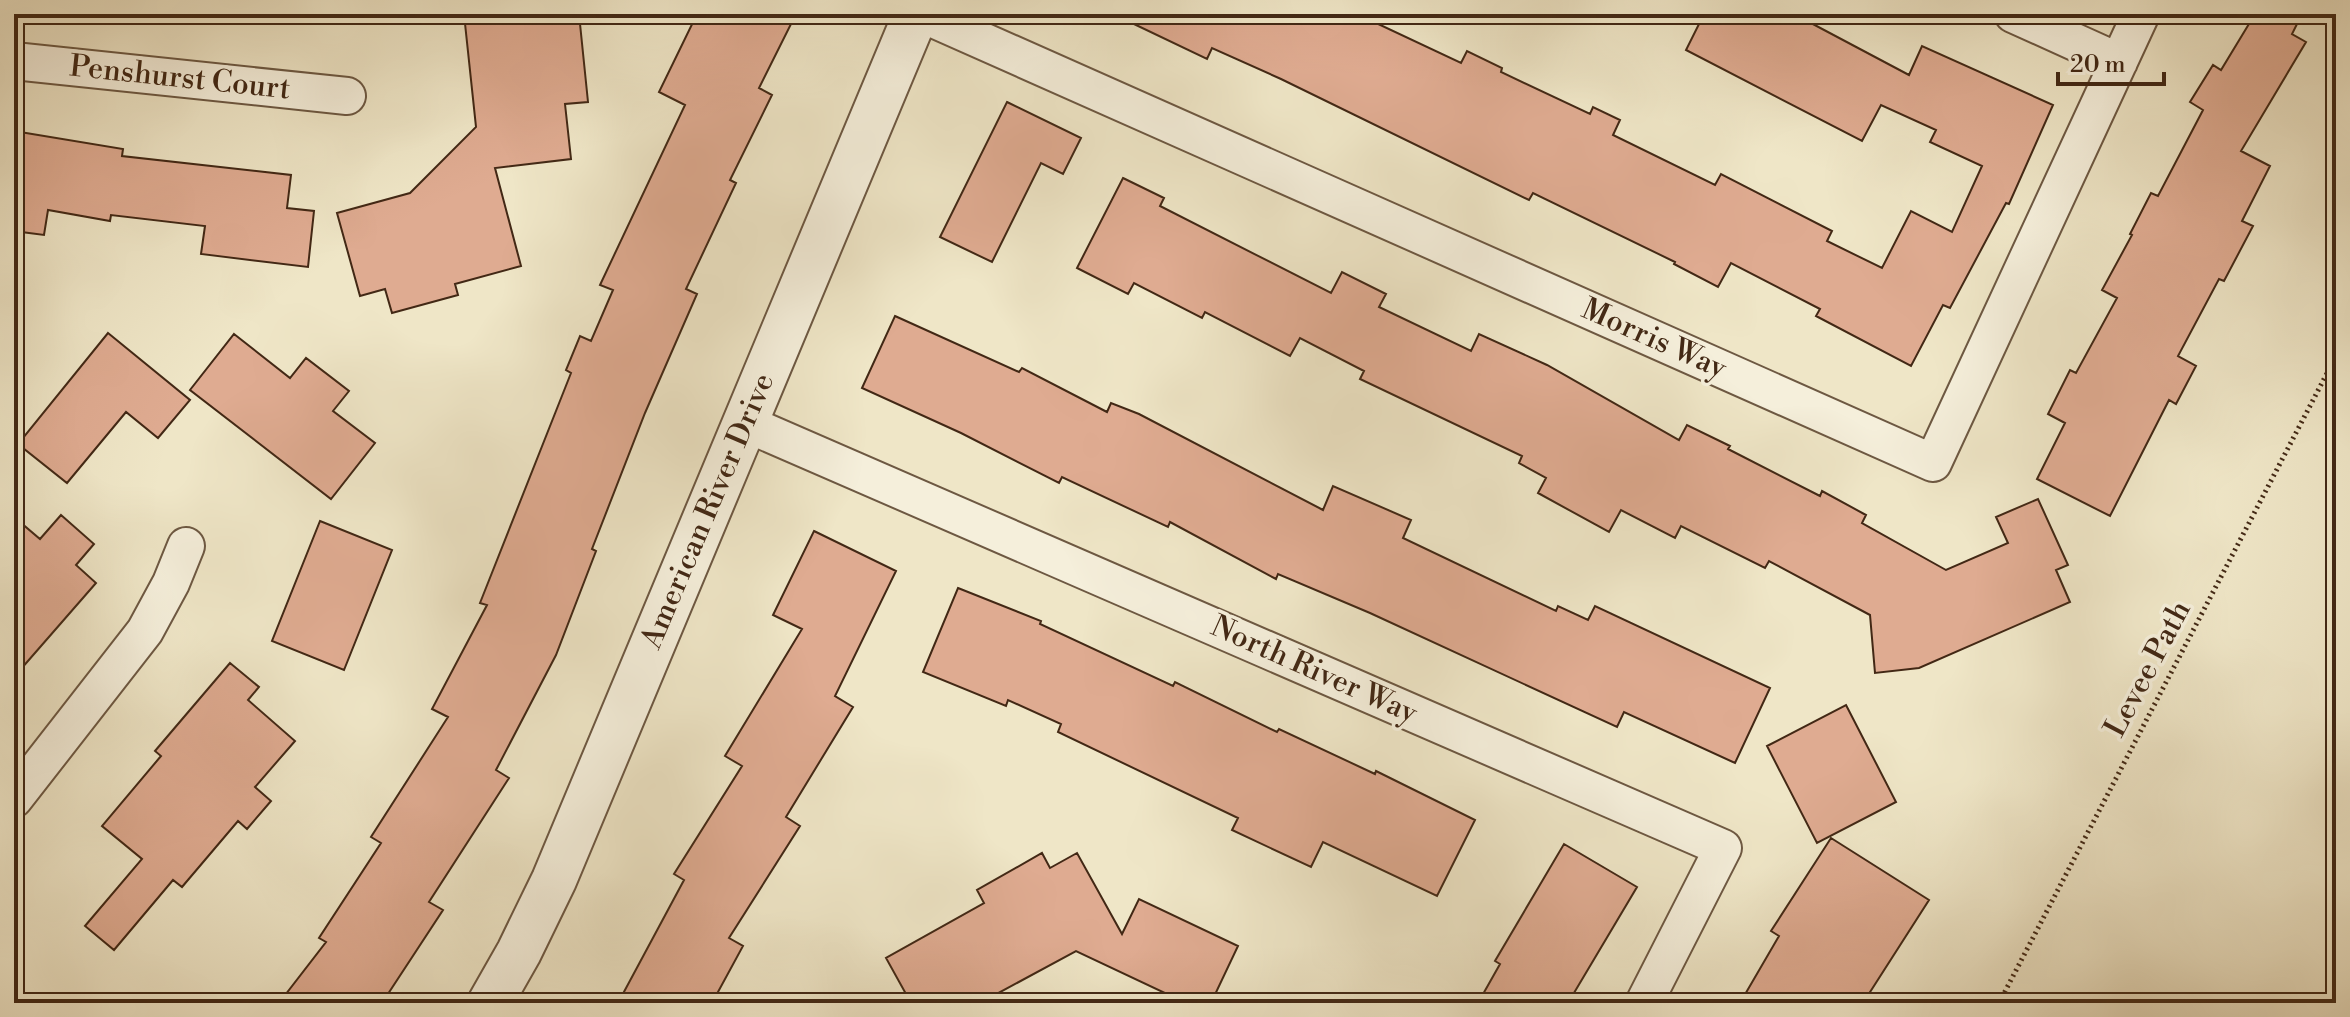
<svg xmlns="http://www.w3.org/2000/svg" width="2350" height="1017" font-family="'Libre Bodoni',serif">
<style>
.building{fill:#dfab91;stroke:#422815;stroke-width:2}
.lines{fill:none;stroke-linecap:round;stroke-linejoin:round}
.minor-casing{stroke:#6d5842;stroke-width:40}
.tertiary-casing{stroke:#6d5842;stroke-width:48}
.path{stroke:#422815;stroke-width:5;stroke-dasharray:2 4;stroke-linecap:butt}
.minor{stroke:#f5efdb;stroke-width:36}
.tertiary{stroke:#f5efdb;stroke-width:44}
.labels{text-anchor:middle;dominant-baseline:central;stroke-width:7;stroke-linejoin:round;paint-order:stroke}
.street-label{font-size:30px;fill:#422815;stroke:#f5efdb}
</style>
<rect width="100%" height="100%" fill="#efe6c7"/>
<filter id="stains"><feTurbulence type="fractalNoise" baseFrequency=".0025" numOctaves="4"/><feColorMatrix values="0 0 0 0 .2 0 0 0 0 .09 0 0 0 0 .02 0 0 0 .5 -.17"/></filter>
<radialGradient id="worn" r=".72"><stop offset=".6" stop-color="#630" stop-opacity="0"/><stop offset="1" stop-color="#630" stop-opacity=".3"/></radialGradient>
<path class="building" d="M464,14h115l9,88 -23,2 6,55 -76,9 26,98 -66,18 3,11 -66,18 -7,-24 -25,7 -23,-83 73,-20 66,-66z
M697,14h79l16,8 -33,66 13,7 -42,85 6,3 -50,106 11,5 -52,119 -53,136 4,2 -40,104 -60,115 13,8 -80,124 14,8 -61,93h-103l47,-61 -7,-4 62,-95 -10,-6 77,-120 -16,-8 55,-104 -7,-2 91,-230 -5,-3 14,-34 11,5 22,-51 -13,-5 85,-180 -26,-13z
M1113,14h267l-4,9 85,40 6,-12 35,17 -1,4 89,42 3,-7 27,13 -7,15 102,50 6,-11 111,57 -5,10 55,27 29,-57 41,21 30,-66 -52,-24 6,-12 -55,-25 -19,36 -176,-91 18,-36h109l-4,8 100,53 13,-29 131,59 -44,99 -3,-1 -56,105 -7,-3 -32,61 -95,-50 4,-7 -89,-46 -13,24 -44,-23 1,-2 -142,-69 -4,7 -248,-121 -69,-31 -5,11z
M2255,14h47l-10,20 14,8 -65,109 29,15 -28,55 11,5 -29,55 -5,-2 -41,77 18,10 -20,38 -7,-4 -59,116 -73,-37 28,-56 -17,-9 22,-44 6,3 41,-75 -15,-8 30,-55 -2,-1 21,-41 7,3 45,-86 -13,-8 23,-37 8,5z
M1007,102l74,36 -18,36 -22,-11 -49,99 -52,-25z
M14,131l109,18 -1,7 169,19 -4,33 27,3 -6,56 -107,-13 4,-28 -94,-11 -1,6 -62,-11 -4,25 -30,-4z
M1123,178l41,20 -4,8 171,87 11,-21 44,22 -7,13 92,44 8,-17 68,31 132,75 8,-15 43,21 -2,3 92,47 2,-5 44,24 -4,8 84,47 62,-27 -12,-26 42,-18 30,66 -12,5 14,32 -151,66 -44,5 -5,-58 -101,-54 -4,7 -84,-42 -6,12 -54,-28 -12,22 -71,-39 8,-15 -27,-15 3,-7 -162,-77 4,-8 -64,-33 -10,18 -85,-44 -3,6 -68,-35 -6,11 -51,-26z
M895,316l124,56 3,-4 85,44 4,-9 28,11 184,96 10,-24 78,34 -8,18 153,73 2,-5 30,14 7,-14 175,82 -35,75 -111,-51 -7,15 -247,-114 -92,-39 -2,5 -106,-57 -2,5 -106,-50 -3,6 -98,-50 -99,-45z
M108,333l82,67 -32,38 -32,-26 -59,71 -49,-39z
M234,334l56,44 16,-20 43,33 -16,20 42,32 -44,56 -141,-109z
M61,515l33,29 -18,21 20,18 -82,94v-160l26,22z
M320,521l72,29 -48,120 -72,-29z
M814,531l82,40 -61,125 18,11 -67,110 14,9 -71,112 14,8 -31,57h-94l66,-123 -10,-6 68,-108 -17,-10 77,-127 -29,-14z
M958,588l83,33 -1,3 133,62 2,-4 102,50 2,-3 96,45 1,-3 99,49 -38,76 -114,-54 -12,25 -79,-37 6,-12 -180,-86 3,-8 -53,-24 -2,6 -83,-34z
M230,663l29,24 -11,13 47,41 -40,46 16,14 -24,28 -9,-8 -56,66 -9,-7 -59,70 -29,-24 57,-67 -40,-33 59,-70 -6,-5z
M1846,705l50,97 -79,41 -50,-97z
M1831,838l98,62 -66,103h-123l39,-67 -8,-5z
M1564,844l73,43 -69,116h-90l22,-39 -5,-3z
M1042,853l8,15 27,-15 45,81 17,-35 99,47 -27,57h-25l-110,-52 -96,52h-69l-25,-45 98,-55 -7,-13z"/>
<g class="lines">
<defs>
<path id="minor" d="M922,14l1011,449 208,-449
M2013,14l106,48
M14,61l333,35
M745,423l978,425 -79,155
M14,799l131,-168 26,-48 15,-37"/>
<path id="tertiary" d="M490,1003l29,-51 35,-72 362,-866"/>
</defs>
<use href="#minor" class="minor-casing"/>
<use href="#tertiary" class="tertiary-casing"/>
<path class="path" d="M1999,1003l337,-647"/>
<use href="#minor" class="minor"/>
<use href="#tertiary" class="tertiary"/>
</g>
<g class="labels">
<g class="street-label">
<text transform="translate(180 78) rotate(6)">Penshurst Court</text>
<text transform="translate(1654 339) rotate(24)">Morris Way</text>
<text transform="translate(708 511) rotate(-67)">American River Drive</text>
<text transform="translate(2148 669) rotate(-62)">Levee Path</text>
<text transform="translate(1314 670) rotate(24)">North River Way</text>
</g>
</g>
<rect width="2350" height="1017" fill="none" stroke="#efe6c7" stroke-width="48"/>
<rect x="16" y="16" width="2318" height="985" fill="none" stroke="#422815" stroke-width="4"/>
<rect x="24" y="24" width="2302" height="969" fill="none" stroke="#422815" stroke-width="2"/>
<path d="M2058 72v12h106v-12" fill="none" stroke="#422815" stroke-width="4"/>
<text x="2070" y="72" font-size="24" fill="#422815" stroke="#f5efdb" stroke-width="6" paint-order="stroke">20 m</text>
<rect width="100%" height="100%" filter="url(#stains)"/>
<rect width="100%" height="100%" fill="url(#worn)"/>
</svg>
